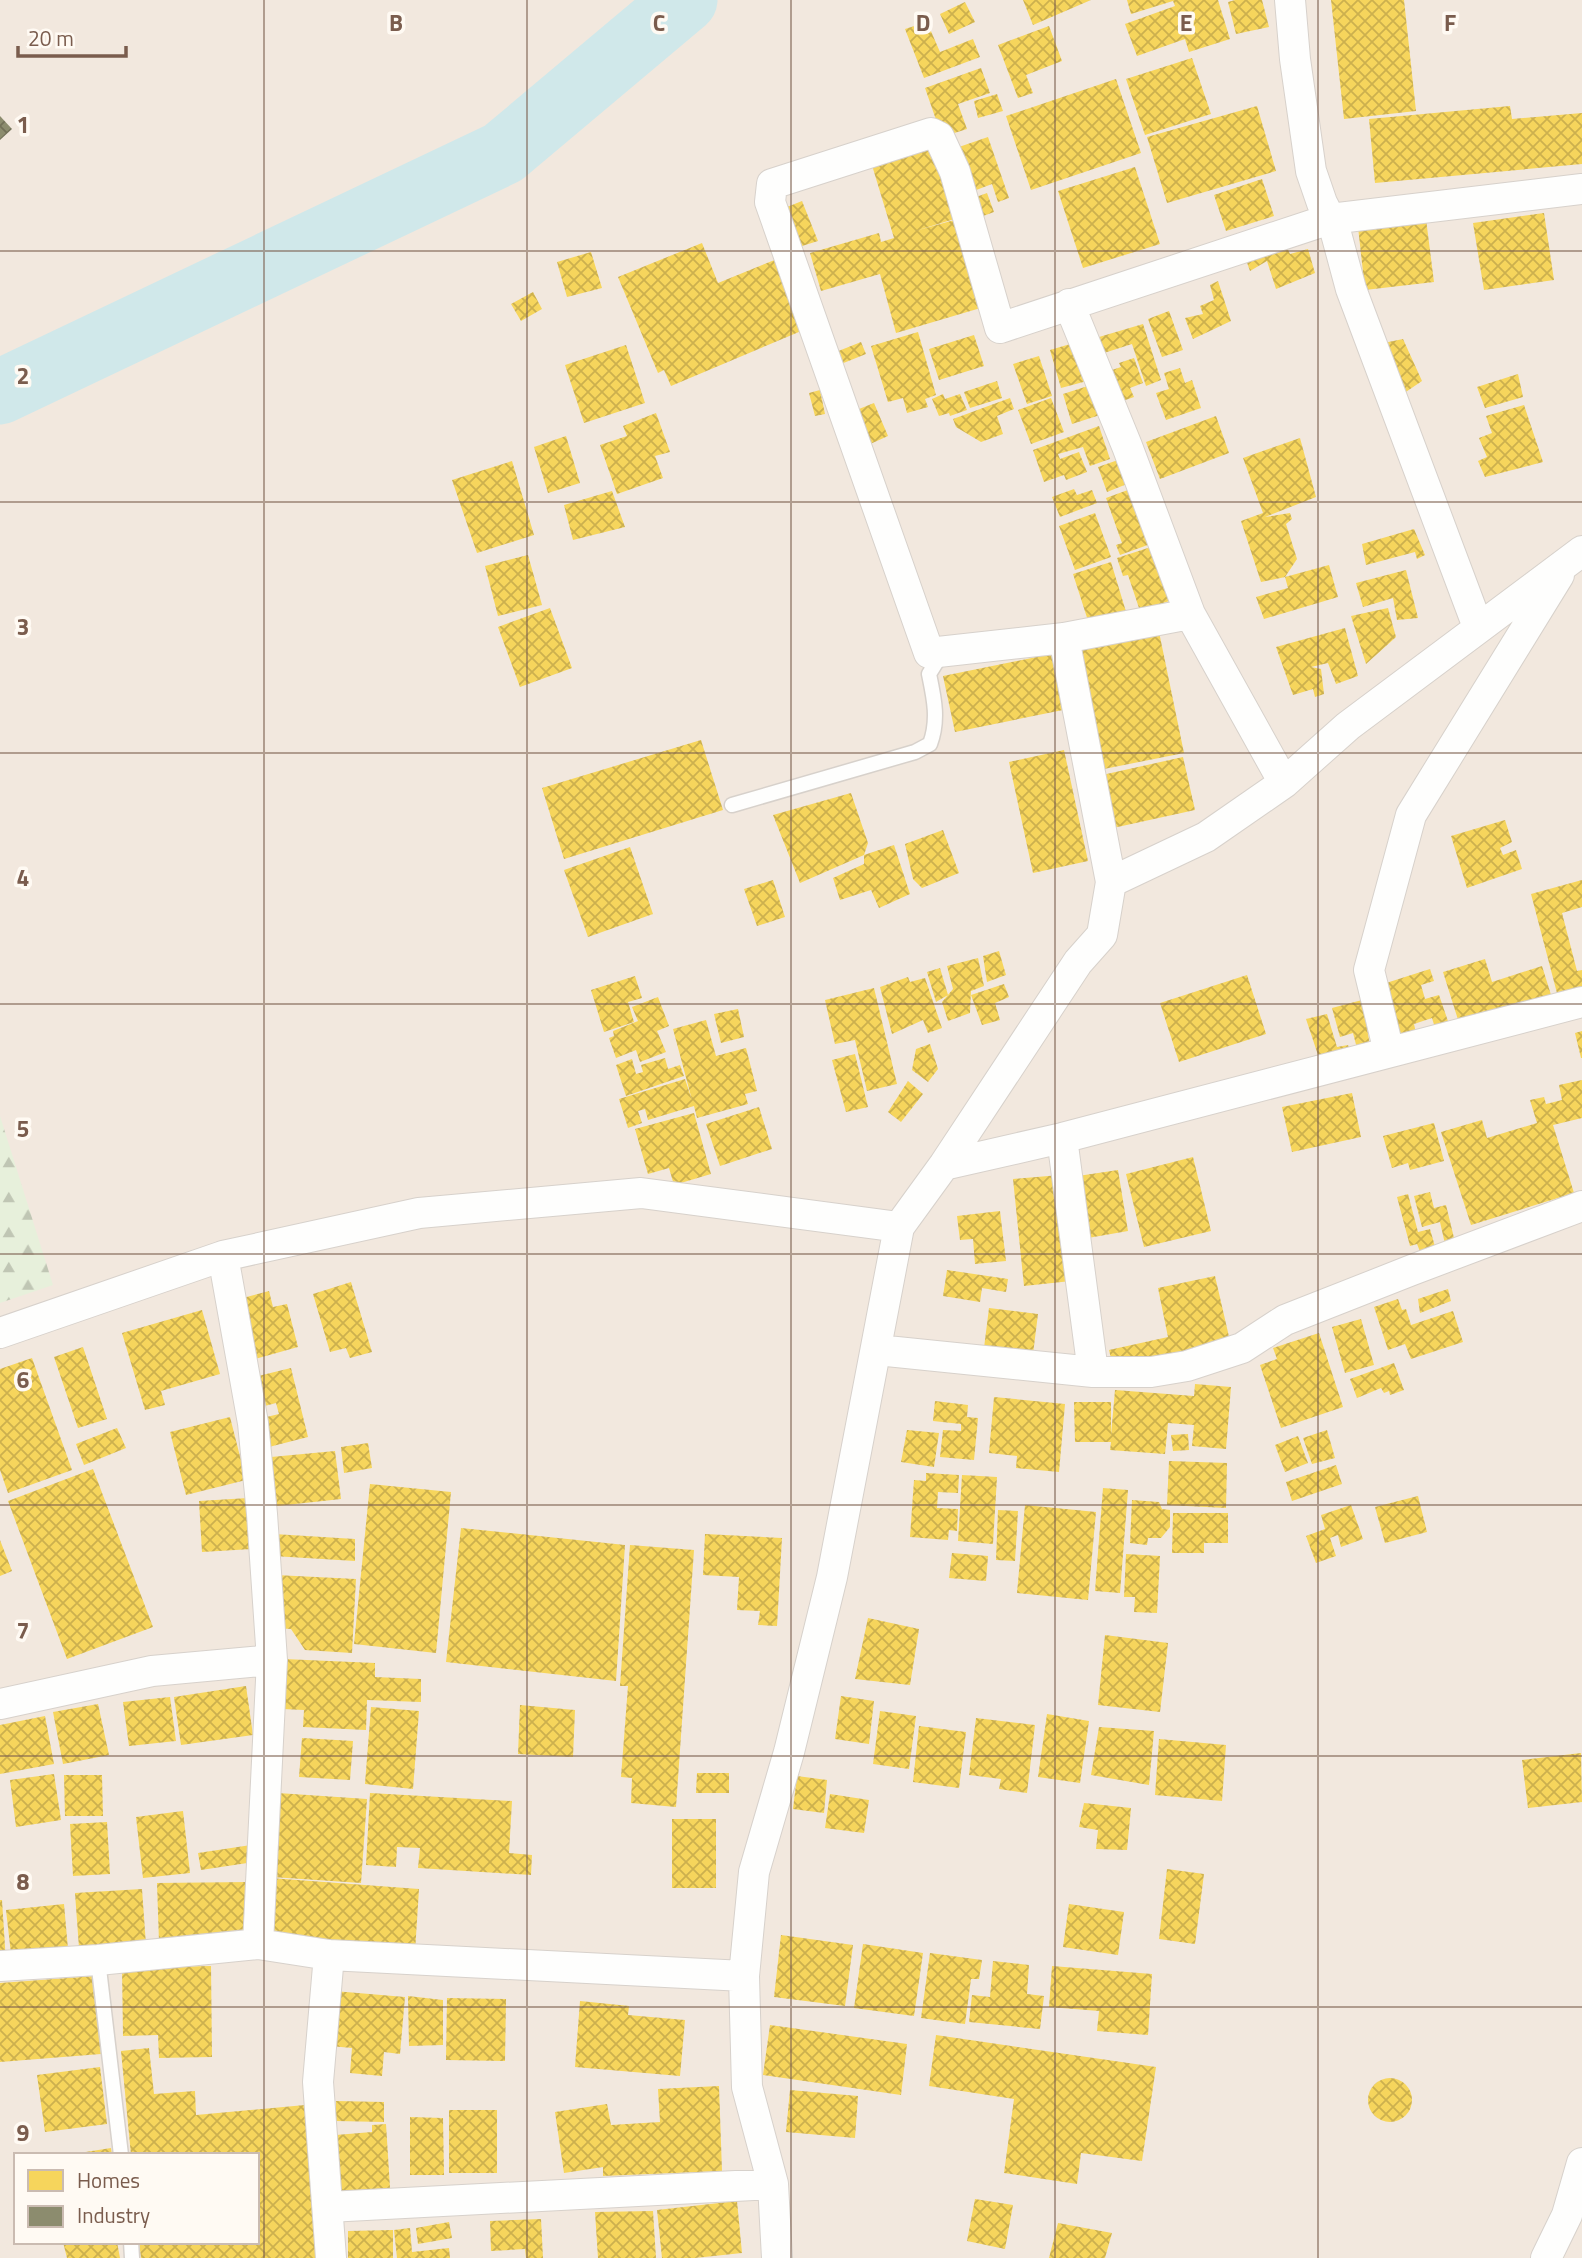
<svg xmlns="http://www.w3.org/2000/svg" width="1582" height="2258" font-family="'Titillium Web',sans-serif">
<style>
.residential{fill:#f2e8de;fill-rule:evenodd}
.forest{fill:url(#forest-firs)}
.homes{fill:url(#homes-cross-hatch)}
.industry{fill:url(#industry-cross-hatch)}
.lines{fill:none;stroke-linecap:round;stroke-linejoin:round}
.river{stroke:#d0e8ea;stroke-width:65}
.service-casing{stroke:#d7d1cb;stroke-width:17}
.minor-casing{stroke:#d7d1cb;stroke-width:32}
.service{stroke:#fefefd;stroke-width:14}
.minor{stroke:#fefefd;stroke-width:30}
.grid{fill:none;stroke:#7a5c4d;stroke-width:2;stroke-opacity:0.55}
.grid-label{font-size:23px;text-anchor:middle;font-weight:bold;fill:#7a5c4d;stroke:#fffaf3;stroke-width:7;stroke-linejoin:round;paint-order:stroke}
</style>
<defs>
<pattern id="forest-firs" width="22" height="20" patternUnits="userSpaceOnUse" patternTransform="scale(1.75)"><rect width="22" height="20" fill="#e7f0db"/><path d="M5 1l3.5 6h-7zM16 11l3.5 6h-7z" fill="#c0c6b4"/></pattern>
<pattern id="homes-cross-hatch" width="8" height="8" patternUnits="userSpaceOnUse" patternTransform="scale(1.75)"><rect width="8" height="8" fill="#f6d55c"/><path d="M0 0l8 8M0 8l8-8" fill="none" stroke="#ccb04e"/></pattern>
<pattern id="industry-cross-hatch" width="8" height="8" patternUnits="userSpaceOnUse" patternTransform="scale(1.75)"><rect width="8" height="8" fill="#8c8c6e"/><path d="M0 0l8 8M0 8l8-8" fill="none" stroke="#727058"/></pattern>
</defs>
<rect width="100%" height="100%" fill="#f9f5f0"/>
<path class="residential" d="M0,0h1582v2258h-1582zM16,2155h241v87h-241z"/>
<path class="forest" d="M0,1116l53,169 -53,18z"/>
<path class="homes" d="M1023,0h68l-58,25z
M1127,0h91l12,39 -41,13 -4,-13 -48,17 -12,-32 50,-18 -2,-5 -42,13z
M1235,0h27l7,27 -33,7 -8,-32z
M1331,0h73l12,111 -72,8z
M965,2l10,20 -26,12 -9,-20z
M927,22l13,30 33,-13 7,18 -56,21 -19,-49z
M1049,26l13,35 -36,14 7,18 -15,5 -20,-53z
M1192,58l19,56 -66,21 -19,-56z
M981,68l9,25 -32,11 9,25 -25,8 -17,-49z
M1116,79l25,74 -110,37 -25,-74z
M997,94l6,17 -25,7 -4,-17z
M1257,106l19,65 -109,32 -20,-66z
M1510,106l2,13 70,-6v51l-207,19 -6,-64z
M988,137l21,61 -11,4 -6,-18 -21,8 -15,-44z
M938,142l23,75 -46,14 43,-12 26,88 -88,26 -16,-59 -59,17 -11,-38 69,-20 2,9 13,-4 -23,-76z
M1135,167l25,77 -77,24 -25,-77z
M1262,179l12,37 -48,15 -12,-36z
M987,193l7,19 -19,7 -7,-19z
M802,201l16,40 -16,5 -15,-39z
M1544,213l10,67 -70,10 -11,-67z
M1426,219l8,63 -69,8 -7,-63z
M1284,241l6,13 18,-5 7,24 -39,16 -9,-28 -17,10 -5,-14z
M702,243l16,40 59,-24 29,70 -135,57 -7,-16 -6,3 -40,-96z
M591,252l11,36 -35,9 -10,-35z
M1218,281l13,40 -38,18 -8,-21 18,-4 -3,-8 14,-6 -4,-15z
M533,292l9,17 -21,12 -10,-17z
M1169,311l14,39 -21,7 -14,-38z
M1143,324l18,56 -15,6 -14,-42 -28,9 -5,-16z
M918,332l18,63 -11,4 3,8 -21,6 -4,-15 -15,4 -17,-56z
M974,335l10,31 -45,14 -10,-31z
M1403,339l19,42 -28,19 -20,-55z
M861,342l5,12 -25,10 -5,-12z
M1077,342l10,39 -26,7 -11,-38z
M626,345l19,58 -61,20 -19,-58z
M1039,356l13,40 -25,8 -14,-40z
M1134,358l9,25 -13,5 4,9 -20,7 -11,-31 18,-6 -2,-4z
M1180,368l5,15 7,-3 9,28 -35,12 -10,-27 13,-4 -5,-16z
M1518,374l5,23 -38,11 -8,-21z
M997,381l5,17 -32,10 -6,-16z
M1091,385l9,30 -28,9 -9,-30z
M820,390l5,24 -10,2 -6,-23z
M943,394l2,5 15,-5 7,16 -17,6 -1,-3 -10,3 -7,-17z
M1010,398l4,11 -17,7 6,18 -22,8 -25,-15 -3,-8z
M1051,398l13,34 -33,12 -13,-34z
M874,403l14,33 -20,9 -14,-34z
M1524,405l19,57 -58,15 -7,-16 9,-4 -8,-19 13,-5 -6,-17z
M656,413l14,39 -15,4 8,22 -46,16 -17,-49 27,-9 -4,-10z
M1216,416l13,37 -69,26 -14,-37z
M1099,426l11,33 -20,7 -7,-19 -25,7 2,5 19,-7 8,20 -21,8 -2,-5 -20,7 -11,-32z
M566,436l14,47 -32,10 -14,-46z
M1300,438l16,59 -51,20 25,-4 2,6 -6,5 11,35 -12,18 -24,5 -20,-61 22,-8 -20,-55z
M1118,460l9,24 -20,8 -9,-25z
M512,461l22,74 -57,18 -25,-73z
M1136,487l20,55 -36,13 -4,-10 6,-2 -16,-45z
M1074,489l3,6 15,-5 5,13 -37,14 -8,-20z
M612,491l13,36 -52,13 -9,-35z
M1095,513l16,44 -36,13 -16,-44z
M1414,529l11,26 -8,4 -2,-7 -49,13 -4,-21z
M1154,546l18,54 -32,11 -12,-36 -5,1 -6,-18z
M528,555l14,50 -44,11 -13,-50z
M1111,562l16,53 -37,12 -17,-53z
M1329,565l9,32 -74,22 -8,-22 32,-9 -3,-11z
M1406,570l12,48 -21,2 -4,-22 -30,9 -7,-24z
M550,608l22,60 -52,19 -22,-60z
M1388,608l8,29 -30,27 -15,-48z
M1158,627l26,126 -85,17 -25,-126z
M1345,628l13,48 -22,8 -8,-21 -17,4 10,2 3,25 -9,3 -2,-8 -20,6 -17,-48z
M1051,654l12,56 -108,22 -12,-56z
M701,740l22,70 -159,49 -22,-71z
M1064,750l24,111 -55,12 -24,-111z
M1183,757l12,53 -82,18 -11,-53z
M851,793l17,50 -4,12 -64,28 -27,-68z
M1505,820l7,22 -12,6 3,7 13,-5 6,19 -55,19 -16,-52z
M943,830l16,43 -37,15 -9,-9 -8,-35z
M894,845l16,49 -31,14 -8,-18 -31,10 -7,-22 31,-14v-9z
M630,847l23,67 -65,23 -24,-67z
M773,880l12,37 -28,9 -13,-37z
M1582,880v27l-20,6 15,58 5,-1v20l-24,7 -27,-103z
M999,951l7,24 -19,7 -4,-26z
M978,958l6,28 -13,5 -1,22 -22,8 -6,-19 11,-13 -6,-23z
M1485,959l7,23 50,-16 10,32 -92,28 -17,-54z
M940,968l8,27 -12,7 -9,-30z
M1430,969l4,12 -13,4 4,14 14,-4 10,29 -14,4 -3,-10 -18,6 2,9 -16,5 -17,-54z
M1247,975l19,59 -87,28 -19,-59z
M635,976l7,22 -14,4 6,20 -30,10 -13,-42z
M908,977l2,5 15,-4 17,50 -14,5 -5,-13 -31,14 -12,-47z
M1004,984l5,13 -14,6 5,17 -18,5 -11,-30z
M874,988l23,96 -30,7 -12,-51 -20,4 -10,-44z
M658,997l11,29 -12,5 9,21 -26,10 -4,-12 -20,8 -7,-20 5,-2 -1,-5 25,-10 -6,-14z
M1362,1000l10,57 -12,3 -7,-27 -13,4 -8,-29z
M738,1009l6,28 -23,6 -7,-29z
M1327,1014l10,33 11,-2 3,8 -30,11 -15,-45z
M706,1020l10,36 30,-8 11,43 -12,3 3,10 -51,14 -3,-12 -46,14 -3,-11 -7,2 4,12 -14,5 -9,-29 66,-20 7,21 -19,-71z
M1582,1031v27h-1l-6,-25z
M930,1044l8,25 -10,13 -16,-12 4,-21z
M855,1054l13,53 -22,5 -14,-52z
M665,1058l3,11 12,-4 4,11 -58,20 -10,-31 16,-6 4,15 7,-2 -2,-7z
M1582,1080v38l-29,7 21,68 -103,32 -30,-93 41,-12 5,18 50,-15 -7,-23 14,-3 2,7 16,-4 -3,-15z
M908,1081l15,13 -22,28 -13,-10z
M1352,1093l9,44 -69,15 -10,-45z
M759,1107l13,42 -52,17 -14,-42z
M694,1113l17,61 -37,11 -5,-17 -21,6 -13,-45z
M1434,1123l10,38 -34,9 -2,-7 -16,5 -9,-32z
M1193,1157l18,74 -67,16 -18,-73z
M1118,1170l10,61 -40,7 -10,-62z
M1060,1175l11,106 -47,5 -11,-107z
M1430,1192l4,16 12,-3 9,37 -10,2 -5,-22 -18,5 -8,-31z
M1408,1194l10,38 12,-3 6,21 -15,4 -4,-10 -7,2 -13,-49z
M1000,1211l6,50 -31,3 -2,-25 -13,1 -3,-24z
M947,1270l61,9 -2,13 -24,-4 -2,14 -37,-6z
M1215,1276l15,65 -117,26 -4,-17 59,-13 -10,-49z
M351,1282l21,70 -22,6 -4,-10 -16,4 -17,-58z
M1448,1289l3,12 -31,12 -2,-14z
M269,1291l4,16 14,-3 11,43 -43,12 -16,-60z
M1398,1299l4,11 4,-1 5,16 42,-14 10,31 -52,17 -6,-15 -17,6 -14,-43z
M989,1308l49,6 -5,40 -49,-6z
M202,1310l18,64 -59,17 4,14 -20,5 -23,-77z
M1361,1319l13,46 -29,8 -13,-46z
M1319,1333l24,74 -62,21 -21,-63 17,-6 -4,-11z
M83,1347l24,72 -29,9 -24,-71z
M32,1358l40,112 -64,23 -8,-23v-101z
M1394,1363l10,27 -14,5 -1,-4 -5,2 -3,-5 -24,10 -7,-19z
M291,1368l17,69 -43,11 -7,-29 21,-5 -3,-11 -15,4 -7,-30z
M1195,1384l36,3 -5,62 -34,-3 2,-21 -26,-2 -3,31 -55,-4 1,-8h-36l-1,-40h37v33l4,-45 79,6z
M994,1397l71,7 -6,68 -43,-4 1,-12 -28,-3z
M935,1401l33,4 -1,12 11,1 -4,42 -34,-3 3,-27 18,1v-7l-28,-3z
M230,1417l16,63 -60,15 -16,-63z
M117,1428l9,20 -42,17 -8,-21z
M907,1430l32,3 -5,34 -33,-5z
M1327,1430l8,28 -23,6 -9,-26z
M1188,1434l1,16 -16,1 -2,-16z
M1298,1436l10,27 -23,9 -10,-27z
M368,1443l4,25 -28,5 -3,-26z
M335,1451l6,48 -64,7 -6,-49z
M1169,1461l58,2 -1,45 -59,-3z
M1336,1465l6,19 -50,17 -6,-19z
M93,1469l60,158 -86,32 -59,-158z
M926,1473l33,2 -1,18 -20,-1 -1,16 21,1 -1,22 -8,-1 -1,10 -38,-3 4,-57 12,1z
M962,1475l35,2 -4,67 -35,-3z
M370,1484l81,8 -15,161 -82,-9z
M1103,1488l25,2 -8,103 -25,-2z
M1418,1496l9,36 -42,11 -10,-36z
M248,1498l4,51 -50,3 -3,-51z
M1132,1500l27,2 3,7 8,1v17l-9,11h-13l-1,7 -17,-2z
M1025,1505l71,7 -8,88 -71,-7z
M1351,1505l12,34 -22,8 -3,-12 -8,3 6,18 -20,7 -10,-27 19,-7 -4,-14z
M998,1510l20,1 -3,50 -19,-1z
M1173,1513h55v30h-24v10h-32z
M461,1528l164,17 -9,136 -170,-19z
M274,1534l81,5v22l-82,-5z
M705,1534l77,4 -5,88 -19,-1 2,-14 -23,-1 2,-33 -36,-2z
M0,1540l12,31 -12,5z
M630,1545l64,5 -18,257 -45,-4 1,-25 -11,-1 7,-91h-8z
M952,1553l36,3 -2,25 -37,-3z
M1126,1554l34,2 -3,57 -23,-1 1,-15h-11z
M276,1575l80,4 -4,74 -47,-3 -14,-21 -17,-1z
M868,1618l51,11 -9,56 -55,-6z
M1105,1635l63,8 -8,69 -62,-7z
M284,1659l91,4v14l46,2v23l-54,-2 -1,30 -63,-3 1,-17 -22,-1z
M246,1686l7,49 -72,10 -7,-48z
M841,1696l33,5 -5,43 -34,-5z
M170,1697l6,44 -47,5 -6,-44z
M98,1704l11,51 -46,9 -10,-52z
M520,1705l55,5 -2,47 -55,-3z
M371,1707l48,4 -6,78 -48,-5z
M880,1711l36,5 -7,53 -36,-5z
M1047,1714l42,7 -9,62 -42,-6z
M45,1716l9,48 -54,10v-49z
M976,1718l59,7 -8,68 -28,-4 2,-10 -32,-4z
M919,1726l47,6 -7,56 -46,-6z
M1099,1727l55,4 -5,54 -58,-10z
M302,1738l51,3 -3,39 -51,-3z
M1159,1739l67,6 -4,56 -67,-6z
M1581,1753l1,49 -54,6 -6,-48z
M697,1773h32v20h-33z
M54,1774l7,46 -45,7 -6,-47z
M64,1775h38l1,41h-38z
M797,1776l30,4 -3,33 -31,-4z
M278,1793l89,6 -6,84 -89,-6z
M370,1793l142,8 -3,52 23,2 -1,20 -113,-7 2,-20 -23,-1 -1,20 -30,-2z
M830,1794l39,6 -5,33 -39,-5z
M1084,1803l47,5 -4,42 -31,-1 2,-19 -19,-3z
M183,1811l7,62 -47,5 -7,-61z
M672,1819h44v69h-44z
M107,1822l3,52 -37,2 -3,-52z
M251,1845l3,17 -53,8 -3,-17z
M1167,1869l37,5 -9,70 -36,-5z
M270,1878l149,11 -4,63 -149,-11z
M250,1882l1,59 -92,1 -2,-59z
M142,1889l4,56 -67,3 -4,-55z
M0,1900h2l4,62 -6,1z
M64,1904l4,45 -57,5 -5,-44z
M1069,1904l55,8 -6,43 -55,-8z
M781,1935l72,10 -8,61 -71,-9z
M863,1944l60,9 -9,63 -60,-8z
M930,1953l52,7 -3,19h-8l-6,45 -44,-6z
M993,1961l36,4 -2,29 17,2 -4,33 -71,-7 3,-27 18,2z
M211,1966l1,91 -53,1 -1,-23 -35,1 -1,-68z
M1052,1966l100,8 -4,61 -51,-4 2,-20 -50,-4z
M95,1976l6,78 -101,8v-79z
M334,1991l71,6 -5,57 -16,-2 -2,24 -32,-3 2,-25 -22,-2z
M408,1996l35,4v45l-34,1z
M447,1998l59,1 -1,62 -59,-1z
M580,2001l49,5 -1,9 57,5 -5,56 -105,-9z
M770,2025l137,19 -6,51 -138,-20z
M936,2035l220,32 -14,94 -61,-8 -4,31 -73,-11 10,-74 -85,-13z
M149,2048l5,46 41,-3 1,24 109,-10 14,153h-178l-2,-16h118v-87h-126l-10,-104z
M100,2067l7,57 -62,8 -8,-57z
M1368 2100a22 22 0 1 1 44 0a22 22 0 1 1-44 0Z
M719,2086l3,85 -119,5v-9l-39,6 -9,-61 52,-8 4,21 49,-3 -2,-33z
M790,2090l68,6 -3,42 -69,-6z
M336,2101l48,1v20l-48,-1z
M449,2110h48v63h-48z
M410,2117l33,1 1,57h-34z
M386,2124l4,64 -51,3 -3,-56 36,-3v-7z
M111,2148l1,7h-33v-2z
M975,2199l38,6 -8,44 -38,-8z
M737,2201l5,52 -47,5h-33l-5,-48z
M653,2211l3,47h-58l-3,-46z
M541,2219l2,39h-17l-1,-9 -34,2 -1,-30z
M449,2222l3,16 -34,6 -2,-16z
M1058,2223l54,10 -7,25h-56z
M410,2228l2,24 37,-4 1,10h-53l-3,-28z
M393,2230v28h-45v-27z
M63,2242h54l3,16h-53z"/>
<path class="industry" d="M0,116l12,13 -12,11z"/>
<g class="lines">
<path class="river" d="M0,392l503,-239 182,-153"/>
<defs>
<path id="service" d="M732,805l183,-53 15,-8c9,-24 4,-46 -1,-70l13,-21
M98,1960l23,195
M131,2242l1,16"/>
<path id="minor" d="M1290,0l5,59 16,112 11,32 12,23 17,63 127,338
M1069,304l58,142 63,168 94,169
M1190,614l-126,24 -135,15 -159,-451 2,-18 159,-51 8,4 16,35 45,156 330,-109 252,-30
M1064,638l47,244
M1389,1052l-20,-82 42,-155 148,-240
M944,1165l118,-27 520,-136
M223,1256l30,167 9,91 10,146 -14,284
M0,1333l223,-77 196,-43 222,-20 258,34
M877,1350l216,22 -31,-234
M1093,1372h58l36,-6 55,-18 43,-28 127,-50 170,-64
M0,1704l152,-33 120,-11
M329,1955l-11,127 13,176
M0,1966l98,-6 160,-16 71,11 415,21
M328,2207l445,-23
M777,2258l-4,-74 -26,-97 -3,-111 10,-104 35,-120 43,-175 67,-350 45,-62 134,-203 24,-27 9,-53 95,-45 78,-54 64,-57 234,-175
M1546,2258l21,-43 15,-52"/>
</defs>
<use href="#service" class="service-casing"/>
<use href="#minor" class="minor-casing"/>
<use href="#service" class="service"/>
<use href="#minor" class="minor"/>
</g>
<path class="grid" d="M264,0v2258M527,0v2258M791,0v2258M1055,0v2258M1318,0v2258M0,251h1582M0,502h1582M0,753h1582M0,1004h1582M0,1254h1582M0,1505h1582M0,1756h1582M0,2007h1582"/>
<g class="grid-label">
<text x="396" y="31">B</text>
<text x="659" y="31">C</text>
<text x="923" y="31">D</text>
<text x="1186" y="31">E</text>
<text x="1450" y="31">F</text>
<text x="23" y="133">1</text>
<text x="23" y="384">2</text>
<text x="23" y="635">3</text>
<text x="23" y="886">4</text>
<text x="23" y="1137">5</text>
<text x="23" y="1388">6</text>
<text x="23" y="1639">7</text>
<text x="23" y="1890">8</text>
<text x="23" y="2141">9</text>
</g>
<rect x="14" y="2153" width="245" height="91" fill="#fffaf3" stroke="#cabbb1" stroke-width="2"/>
<rect x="28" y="2170" width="35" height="21" fill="#f6d55c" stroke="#cabbb1" stroke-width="2"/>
<text x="77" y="2188" font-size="21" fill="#7a5c4d">Homes</text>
<rect x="28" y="2206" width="35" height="21" fill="#8c8c6e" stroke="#cabbb1" stroke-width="2"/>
<text x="77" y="2223" font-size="21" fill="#7a5c4d">Industry</text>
<path d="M18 46v10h108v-10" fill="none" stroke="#7a5c4d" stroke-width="3.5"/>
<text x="28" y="46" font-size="21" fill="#7a5c4d" stroke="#fffaf3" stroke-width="5" paint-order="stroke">20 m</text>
</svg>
